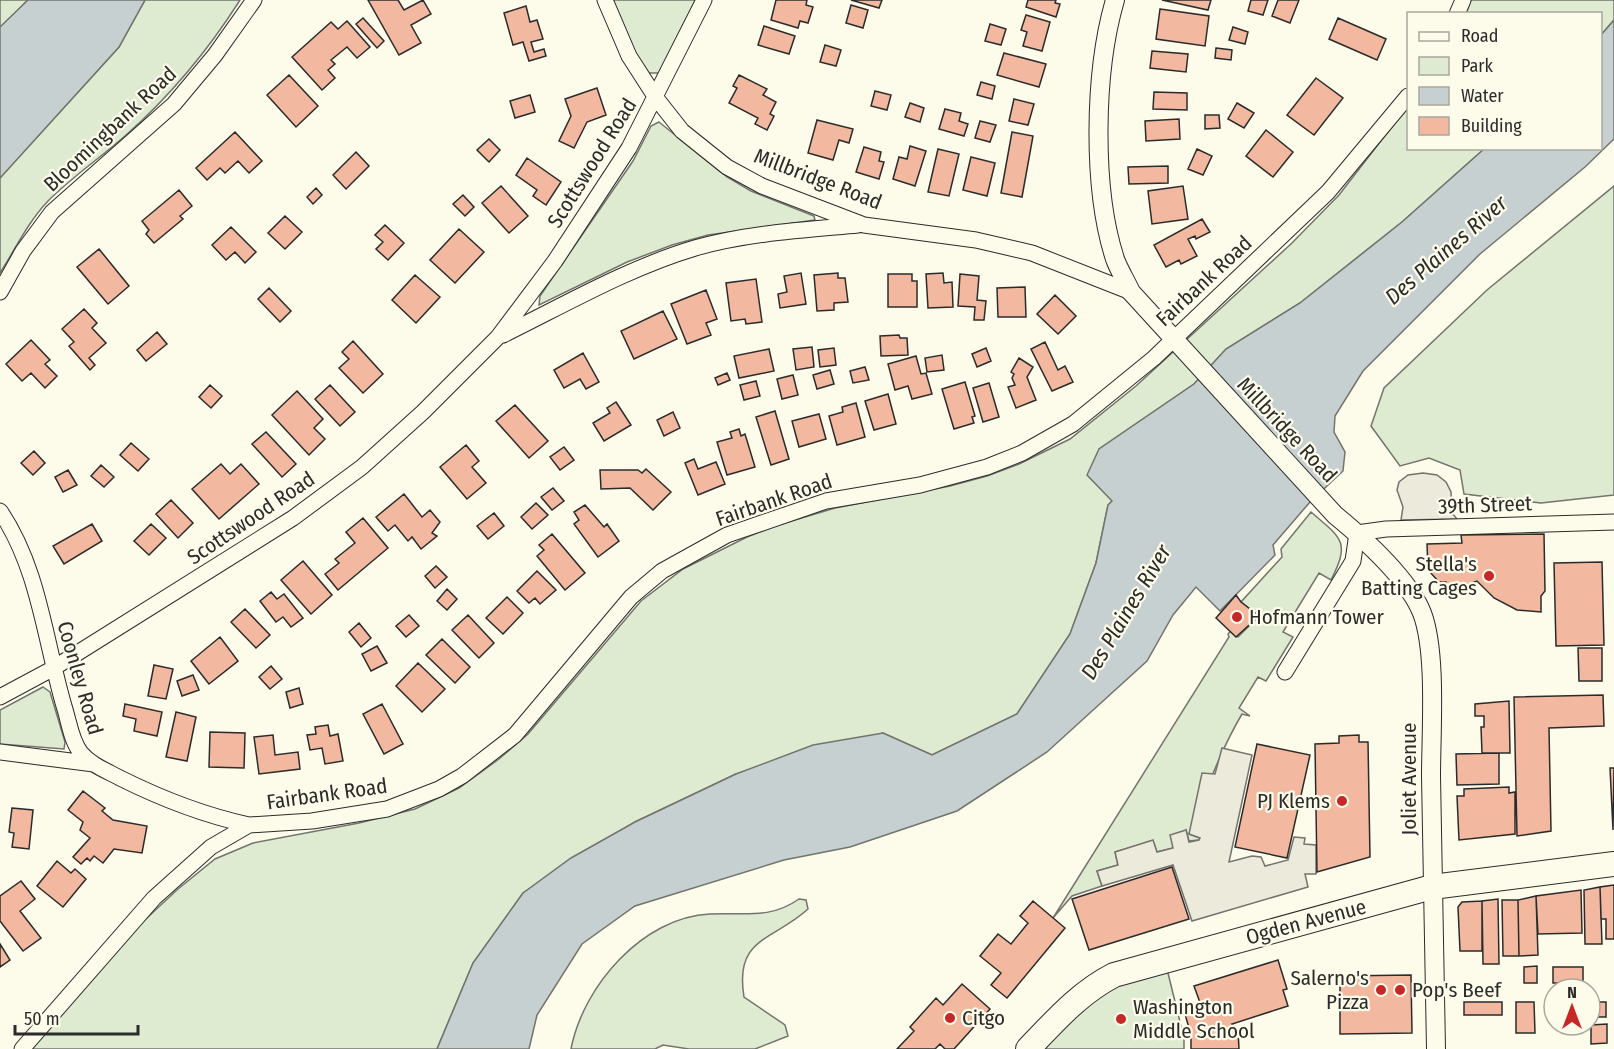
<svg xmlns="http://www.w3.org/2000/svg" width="1614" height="1049" font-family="'Fira Sans Condensed',sans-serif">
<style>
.green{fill:#deebd1;stroke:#74746e;stroke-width:1.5}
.parking{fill:#eceadb;stroke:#74746e;stroke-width:1.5}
.water{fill:#c7d0d0;stroke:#74746e;stroke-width:1.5}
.building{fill:#f2b8a0;stroke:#2b2b2b;stroke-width:1.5}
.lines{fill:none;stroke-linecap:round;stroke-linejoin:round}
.minor-casing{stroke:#2b2b2b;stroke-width:17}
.tertiary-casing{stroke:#2b2b2b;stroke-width:20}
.primary-casing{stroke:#2b2b2b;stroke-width:26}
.minor{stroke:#fdfbea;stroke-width:15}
.tertiary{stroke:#fdfbea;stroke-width:18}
.primary{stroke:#fdfbea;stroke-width:24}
.poi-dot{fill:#c62828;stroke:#fdfbea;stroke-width:2}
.labels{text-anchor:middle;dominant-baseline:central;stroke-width:4.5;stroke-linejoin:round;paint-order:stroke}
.street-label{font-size:21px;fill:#2b2b2b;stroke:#fdfbea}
.poi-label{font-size:21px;fill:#2b2b2b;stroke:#fdfbea;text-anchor:start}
.water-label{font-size:22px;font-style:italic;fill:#2b2b2b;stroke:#fdfbea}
</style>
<rect width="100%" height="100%" fill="#fdfbea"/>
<path class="green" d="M0,0h28l-28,28z
M145,0h95c-31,49 -71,97 -115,136 -25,22 -53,41 -77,65 -20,21 -32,47 -48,72v-95l119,-131z
M613,0h83l-29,62 -8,11h-11l-5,-4 -21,-41z
M1471,0h143v20l-13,15 -1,-21h-134z
M1408,106v42l76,1 -82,73 -102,81 -74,46 -32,35 -95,65 13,52 -4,4 -12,58 -26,71 -53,80 -85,41 -49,-22 -147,41 -101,48 -112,71 -50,70 -36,86h-407l89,-105 59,-55 37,-30 38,-16 106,-20 56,-14 44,-21 40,-29 29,-25 113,-133 42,-32 64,-32 28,-11 60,-18 115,-22 37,-10 32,-12 51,-25 66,-53 156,-143 47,-48z
M659,122l68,55 24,14 63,25 1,4 -107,15 -36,10 -45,17 -88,43 1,-9 93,-135 18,-35z
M1614,186v309l-73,8 -77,-9 -4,-24 -31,-12 -29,8 -29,-40 13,-38 103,-98z
M1311,512c30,26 40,29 20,68l-12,-7 -36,59 10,5 -27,44 -8,-4 -19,31 11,8 -8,-2c-23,39 -36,78 -53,120l11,4 -1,2 -10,1 -3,-11 -13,18 -16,4 -4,-11 -38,11 3,13 -21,6 5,15 -30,10 -19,22 176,-281 -1,-3 4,-4 6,7 21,-21 -18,-14 41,-45 -1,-8z
M43,687l7,5 15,50 -1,7 -64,-5v-34z
M799,899l7,1 2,9c-35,32 -74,28 -64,88l41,28 3,11 -33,13h-66l-26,-4 -8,4h-84c12,-63 72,-132 139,-135 34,-2 59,6 89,-15z
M1166,965l18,73v11h-151l46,-48z"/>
<path class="parking" d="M1423,473l14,2 9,7 5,10 1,21 5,6 -56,1 2,-13 -6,-17 2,-8 9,-7z
M1222,748l30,7 -23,107 23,-6 9,1 4,9 23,-6 6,-23 11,1 -1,6 12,1v29h-11l3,13 -116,34 -19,-56 -71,21 -5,-15 21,-6 -3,-13 38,-12 4,12 16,-4 -3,-13 16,-5 3,12 10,-2 1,-2 -11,-4 13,-61 13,1z"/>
<path class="water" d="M28,0h117l-26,47 -119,131v-151z
M1614,20v119l-29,28 -105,87 -117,117 -28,45 -1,16 11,20 -2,19 -33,31 -37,43 2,10 -55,56 -24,-24 -23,28 -26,46 -100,91 -90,59 -107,36 -66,13 -149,46 -53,38 -45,71 -8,34h-92l36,-86 50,-70 48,-35 64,-36 101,-48 77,-29 70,-12 49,22 85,-41 53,-80 26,-71 12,-58 4,-4 -25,-26 12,-26 95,-65 32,-35 74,-46 102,-81 82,-73 116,-1 1,-113z"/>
<path class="building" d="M368,0h30l6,10 19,-10 8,14 -20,11 10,18 -22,12z
M776,0h31l-1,5 7,2 -5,16 -8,-2 -2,7 -27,-8z
M851,0h31l-3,8z
M1028,0h28l-1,3 5,1 -4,13 -30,-10z
M1162,0h49l-3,10z
M1251,0h17l-5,15 -15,-4z
M1278,0h21l-9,23 -18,-7z
M851,5l17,5 -5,18 -17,-5z
M526,6l4,16 7,-2 6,19 -12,3 3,10 10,-3 2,7 -17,5 -6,-19 -10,3 -9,-32z
M1160,9l49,7 -4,30 -49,-7z
M1026,15l24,7 -8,29 -19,-5 4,-14 -6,-2z
M363,18l21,23 -7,7 -21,-24z
M1338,18l48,21 -9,21 -48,-21z
M347,21l23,26 -13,11 -10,-11 -16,13 4,4 -7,6 7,8 -13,12 -30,-33 39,-35 7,7z
M990,24l16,5 -5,16 -16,-4z
M764,26l31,10 -6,18 -31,-9z
M1233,27l15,5 -3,12 -16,-4z
M825,45l16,5 -5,16 -16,-4z
M1216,48l16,2 -1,10 -16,-2z
M1152,51l36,3 -2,18 -36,-4z
M1004,53l42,11 -7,23 -42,-12z
M289,75l29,31 -22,21 -29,-32z
M739,75l28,14 -4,6 13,7 -6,12 4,2 -7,14 -12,-6 3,-6 -29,-15 8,-15 -4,-2z
M1316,78l27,20 -29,37 -27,-20z
M981,82l14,4 -3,13 -15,-4z
M597,88l9,27 -19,7 -13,26 -15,-7 12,-25 -6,-17z
M875,91l16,4 -4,15 -16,-4z
M1154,92l33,1v17l-34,-1z
M530,95l5,17 -20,6 -5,-17z
M1014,99l20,5 -6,21 -19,-4z
M910,103l14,5 -4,14 -15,-5z
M1237,103l17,10 -10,15 -16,-9z
M945,109l16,4 -2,8 9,3 -4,12 -25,-7z
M1205,115h14l1,13 -15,1z
M1179,119l1,20 -34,2 -1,-20z
M817,120l36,9 -4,14 -10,-3 -6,20 -25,-7z
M980,121l16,4 -6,17 -15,-4z
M1266,130l27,22 -20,25 -27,-21z
M235,132l27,29 -13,12 -11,-12 -13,12 -5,-5 -13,12 -11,-12z
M1012,132l21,4 -11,61 -21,-4z
M489,139l11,11 -11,12 -12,-12z
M910,146l16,5 -11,35 -22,-7 6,-22 8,2z
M864,147l17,5 -2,9 5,1 -5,17 -23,-7z
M938,149l21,5 -10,42 -21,-4z
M1197,149l15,7 -9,19 -15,-6z
M356,152l13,14 -23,23 -13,-14z
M971,157l24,6 -8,33 -24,-6z
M527,158l34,24 -15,23 -13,-9 4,-6 -21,-15z
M1168,166v17l-39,1 -1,-17z
M501,186l27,30 -19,17 -27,-30z
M1183,186l5,33 -36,5 -4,-33z
M316,188l6,7 -9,9 -6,-7z
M179,190l13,16 -12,10 3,3 -29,24 -8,-9 3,-4 -7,-9z
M463,195l11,12 -9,9 -12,-12z
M285,216l17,16 -17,17 -17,-16z
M1202,219l8,13 -14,7 -1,-3 -7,3 9,17 -16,8 -2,-4 -13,7 -12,-22z
M385,225l19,18 -16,17 -12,-11 7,-7 -8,-7z
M231,227l25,25 -11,11 -10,-11 -9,8 -14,-15z
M459,229l25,23 -29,31 -25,-23z
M99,249l30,37 -21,18 -31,-37z
M801,273l5,31 -26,4 -2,-14 9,-2 -3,-16z
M838,273v5h7l3,24 -14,1v7l-17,1 -3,-36z
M943,273l1,10 8,-1 1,25 -25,1 -2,-34z
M888,274h24v7h5v26h-29z
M960,274l19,2 -2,24 9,1 -2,19h-10l1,-13 -17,-1z
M415,275l25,22 -24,26 -24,-23z
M756,279l6,43 -16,2 -1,-5 -14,2 -5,-38z
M1025,287l1,30h-28l-1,-29z
M269,288l22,23 -11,11 -22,-23z
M706,290l11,29 -11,4 5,12 -24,9 -16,-40z
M1055,295l21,21 -18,18 -21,-20z
M84,309l13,14 -5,5 14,15 -17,15 6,7 -5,5 -21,-24 5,-4 -12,-13z
M663,311l14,28 -43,20 -13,-28z
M157,332l10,12 -21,17 -9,-11z
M899,335l1,3h7l1,17 -27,1 -1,-20z
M31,340l19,20 -5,4 12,12 -12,12 -14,-15 -9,8 -16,-17z
M353,341l30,33 -20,19 -24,-25 10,-9 -7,-7z
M1045,342l13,28 7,-4 8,16 -21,9 -21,-42z
M812,347l2,20 -18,3 -3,-21z
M834,348l2,17 -16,2 -2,-17z
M986,348l5,13 -14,6 -5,-13z
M769,349l5,22 -35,7 -5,-22z
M583,353l16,29 -13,7 -6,-10 -16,9 -10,-18z
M942,355l2,15 -17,2 -2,-14z
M916,356l5,18 5,-1 6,21 -20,5 -4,-13 -13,4 -7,-26z
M1019,358l14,9 -6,10 9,23 -20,8 -8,-21 7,-2 -3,-7 2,-4 -3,-2z
M865,367l4,13 -16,3 -3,-12z
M830,370l4,14 -17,5 -4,-14z
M727,373l3,7 -12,5 -3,-7z
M793,375l5,20 -16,4 -5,-20z
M756,381l4,15 -16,4 -4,-15z
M965,382l10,34 -3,1 2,6 -20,6 -12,-40z
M989,383l10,34 -16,5 -10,-34z
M210,385l12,11 -11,12 -12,-11z
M330,385l25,27 -15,14 -25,-27z
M297,391l26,28 -9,9 11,11 -16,16 -37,-40z
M888,394l8,30 -22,6 -9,-29z
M616,402l15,23 -27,16 -11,-18 17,-10 -3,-5z
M856,403l9,34 -28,8 -8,-29 14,-4 -1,-5z
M515,405l33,36 -19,17 -33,-37z
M775,411l14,48 -18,6 -15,-48z
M673,412l7,16 -16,8 -7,-16z
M819,414l7,25 -27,8 -7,-26z
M739,429l2,7 4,-2 10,33 -28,8 -10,-33 15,-4 -2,-6z
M266,432l30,32 -14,13 -30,-33z
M131,443l18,16 -11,12 -18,-16z
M466,445l13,16 -7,6 14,16 -19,16 -27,-32z
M564,447l10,13 -14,10 -10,-13z
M34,451l11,12 -12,12 -12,-12z
M694,459l4,10 18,-7 9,22 -27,11 -13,-32z
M221,464l9,10 11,-10 18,20 -40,35 -27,-30z
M101,465l13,12 -10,10 -13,-11z
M646,469l25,23 -18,18 -23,-22 -29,1 -1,-19h38l4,3z
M68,470l9,15 -14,7 -8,-15z
M553,488l11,13 -12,9 -11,-13z
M404,494l18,23 8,-7 10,12 -8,11 5,3 -16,13 -9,-12 -4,4 -13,-16 -7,6 -12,-14z
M171,500l22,23 -15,15 -22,-24z
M536,503l12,12 -16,14 -11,-12z
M585,505l19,22 3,-3 12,17 -21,16 -24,-33 5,-4 -5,-8z
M494,513l10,13 -16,13 -11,-13z
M363,518l25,30 -50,42 -13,-16 14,-11 -4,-4 20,-16 -9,-11z
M92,524l10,17 -38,23 -11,-18z
M151,524l15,14 -17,17 -15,-14z
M552,534l33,39 -20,17 -28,-34 7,-6 -5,-5z
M1544,534l1,57 -4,5v16l-24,-2 -23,-12 -17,-17 -11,4v5l-20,1v-9h-7l-11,-12 -1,-26 35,-1 -1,-8z
M303,561l29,34 -21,19 -30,-34z
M1602,562l2,83 -48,1 -2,-83z
M436,566l11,11 -12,11 -10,-12z
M537,571l19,19 -16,14 -5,-6 -6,5 -12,-12z
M447,589l10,10 -10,11 -10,-9z
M271,592l6,7 7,-5 19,24 -12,9 -8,-10 -7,5 -16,-21z
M1236,595l5,7 18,14 -23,21 -20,-19z
M507,597l16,16 -20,21 -17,-16z
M245,609l25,26 -14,13 -25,-26z
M409,615l10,11 -13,11 -10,-11z
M468,615l26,28 -15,15 -27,-28z
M359,623l12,15 -10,9 -12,-15z
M220,637l18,24 -29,23 -18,-23z
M442,639l28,28 -15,16 -29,-28z
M377,646l10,17 -16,8 -9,-17z
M1578,648h24v33h-23z
M418,663l27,26 -23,23 -26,-26z
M154,665l19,4 -7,30 -18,-3z
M271,666l11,13 -12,10 -11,-12z
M193,675l6,15 -17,6 -5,-15z
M299,688l4,16 -13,4 -4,-16z
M1603,695l1,31 -55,2 2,103 -34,5 -3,-139z
M1509,701l1,52h-28l-1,-26h3v-11h-9v-12z
M125,704l37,8 -5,24 -23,-5 2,-12 -13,-3z
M382,704l21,40 -19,10 -21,-40z
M176,712l20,5 -9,44 -21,-4z
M328,725l2,11 8,-2 5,27 -18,3 -3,-16 -12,2 -3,-15 9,-1 -1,-7z
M210,732l35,1 -1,35 -35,-1z
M273,735l2,20 23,-3 2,17 -41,5 -5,-37z
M1359,735v7h9l2,115 -53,15 -2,-128 24,-1v-7z
M1257,744l53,11 -23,103 -52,-11z
M1499,753v31l-42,1 -1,-31z
M1610,768h4l-1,62z
M1509,787v6l6,-1v42l-56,6 -2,-44h7v-7z
M83,791l22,17 -3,3 11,9 34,6 -5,27 -28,-4 -11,14 -9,-7 -4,5 -3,-3 -6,6 -8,-7 17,-19 -10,-8 3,-8 -15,-12z
M12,808l21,2 -4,39 -17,-2 2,-14 -5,-1z
M57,861l14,12 4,-4 11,10 -23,28 -26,-21z
M1172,867l17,52 -100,31 -17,-51z
M21,881l14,18 -15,12 21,27 -18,13 -23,-30v-25z
M1614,885v54h-8v-20h-5l-1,-32z
M1600,887l2,57h-17l-1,-54z
M1581,890l1,43 -44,1 -2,-38z
M1536,896l2,59 -19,1 -1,-56z
M1498,899l1,65h-16l-1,-63z
M1502,900h16l1,56h-16z
M1033,901l32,27 -58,70 -16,-13 10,-12 -21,-17 18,-22 13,10 17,-21 -8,-7z
M1482,901v50h-22l-2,-44 4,-5z
M0,944l10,16 -10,7z
M1278,960l9,29 -4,1 5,16 -56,18 6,5 1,20h-48v-14l-6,-21 17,-6 -8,-22z
M1537,966v17h-13v-16z
M1553,967h30v16h-30z
M1411,975l1,58 -72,1v-58z
M962,984l28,25 -36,40h-9l-5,-5 -5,5h-38l17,-18 -4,-4 26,-29 7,7z
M1464,1002h38v13h-38z
M1516,1002h18l1,31h-19z
M1590,1002h16v15h-16z
M1607,1024v19l-16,1v-19z"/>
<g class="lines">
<defs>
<path id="minor" d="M605,0l24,56 27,42 26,33 45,36 35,19 102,39 112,15 56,13 99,39
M1457,14l6,-14
M0,292l23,-41 29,-39 122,-108 41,-49 39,-55
M503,335c63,-31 125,-67 192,-87 53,-15 108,-18 163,-23
M0,511c39,57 45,130 64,195 5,15 7,35 17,47 10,12 26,18 39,25 42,21 83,37 129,47
M1285,672l68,-111 4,-28 29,-4 228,-7
M0,697l52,-28 241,-151 69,-51 61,-55 75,-75 57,-76 74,-113 75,-148
M0,752l94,12
M22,1049l132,-151 57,-51 38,-22 63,-4 75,-12 52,-20 23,-13 53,-41 116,-138 31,-26 65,-36 99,-34 94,-16 67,-18 35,-14 51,-29 81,-66 174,-166 80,-96"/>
<path id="tertiary" d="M1115,0c-21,72 -23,188 0,259 4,11 11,22 16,33l204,223c28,23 73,63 87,98 15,39 9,119 9,163 1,91 3,182 5,273"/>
<path id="primary" d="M1028,1049c27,-28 51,-56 86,-74l318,-88 182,-23"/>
</defs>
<use href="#minor" class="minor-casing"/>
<use href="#tertiary" class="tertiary-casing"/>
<use href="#primary" class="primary-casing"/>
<use href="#minor" class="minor"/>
<use href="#tertiary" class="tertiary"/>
<use href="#primary" class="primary"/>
</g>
<g class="poi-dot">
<circle cx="1489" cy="576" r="6"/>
<circle cx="1237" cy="617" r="6"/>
<circle cx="1342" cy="801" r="6"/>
<circle cx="1381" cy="990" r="6"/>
<circle cx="1400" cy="990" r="6"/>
<circle cx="950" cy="1018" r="6"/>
<circle cx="1121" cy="1019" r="6"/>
</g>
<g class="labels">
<g class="street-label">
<text transform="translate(110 129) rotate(-43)">Bloomingbank Road</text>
<text transform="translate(592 163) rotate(-58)">Scottswood Road</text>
<text transform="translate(818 179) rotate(21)">Millbridge Road</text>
<text transform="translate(1204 281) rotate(-43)">Fairbank Road</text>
<text transform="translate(1287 430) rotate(47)">Millbridge Road</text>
<text transform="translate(774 500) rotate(-19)">Fairbank Road</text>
<text transform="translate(1485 505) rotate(-2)">39th Street</text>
<text transform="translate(251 518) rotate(-34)">Scottswood Road</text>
<text transform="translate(80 678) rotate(74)">Coonley Road</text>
<text transform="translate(1409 779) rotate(-90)">Joliet Avenue</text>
<text transform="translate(327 794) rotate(-8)">Fairbank Road</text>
<text transform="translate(1306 922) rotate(-15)">Ogden Avenue</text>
</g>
<g class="poi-label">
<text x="1477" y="564" text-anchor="end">Stella's<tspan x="1477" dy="24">Batting Cages</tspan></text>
<text x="1249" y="617">Hofmann Tower</text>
<text x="1330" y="801" text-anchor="end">PJ Klems</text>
<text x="1369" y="978" text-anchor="end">Salerno's<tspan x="1369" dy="24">Pizza</tspan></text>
<text x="1412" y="990">Pop's Beef</text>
<text x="1133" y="1007">Washington<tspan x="1133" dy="24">Middle School</tspan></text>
<text x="962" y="1018">Citgo</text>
</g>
<g class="water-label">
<text transform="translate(1446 250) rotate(-41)">Des Plaines River</text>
<text transform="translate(1126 612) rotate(-59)">Des Plaines River</text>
</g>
</g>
<rect x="1407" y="12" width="195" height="138" fill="#fdfbea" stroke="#a9a89e" stroke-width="1.5"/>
<rect x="1419" y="32" width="30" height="9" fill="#fdfbea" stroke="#a9a89e" stroke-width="1.5"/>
<text x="1461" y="42" font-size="18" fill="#2b2b2b">Road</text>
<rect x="1419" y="57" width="30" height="18" fill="#deebd1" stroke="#a9a89e" stroke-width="1.5"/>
<text x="1461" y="72" font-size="18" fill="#2b2b2b">Park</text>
<rect x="1419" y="87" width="30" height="18" fill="#c7d0d0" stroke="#a9a89e" stroke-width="1.5"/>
<text x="1461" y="102" font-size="18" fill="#2b2b2b">Water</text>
<rect x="1419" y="117" width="30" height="18" fill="#f2b8a0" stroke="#a9a89e" stroke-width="1.5"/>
<text x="1461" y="132" font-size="18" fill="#2b2b2b">Building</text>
<g transform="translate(1572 1007)"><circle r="28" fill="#fdfbea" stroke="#a9a89e" stroke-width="1.5"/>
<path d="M0-4.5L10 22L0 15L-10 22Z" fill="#c62828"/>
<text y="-9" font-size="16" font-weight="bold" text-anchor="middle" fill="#2b2b2b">N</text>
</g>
<path d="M15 1025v9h123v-9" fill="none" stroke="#2b2b2b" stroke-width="3"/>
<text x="24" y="1025" font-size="18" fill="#2b2b2b" stroke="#fdfbea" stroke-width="4.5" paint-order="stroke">50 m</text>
</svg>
